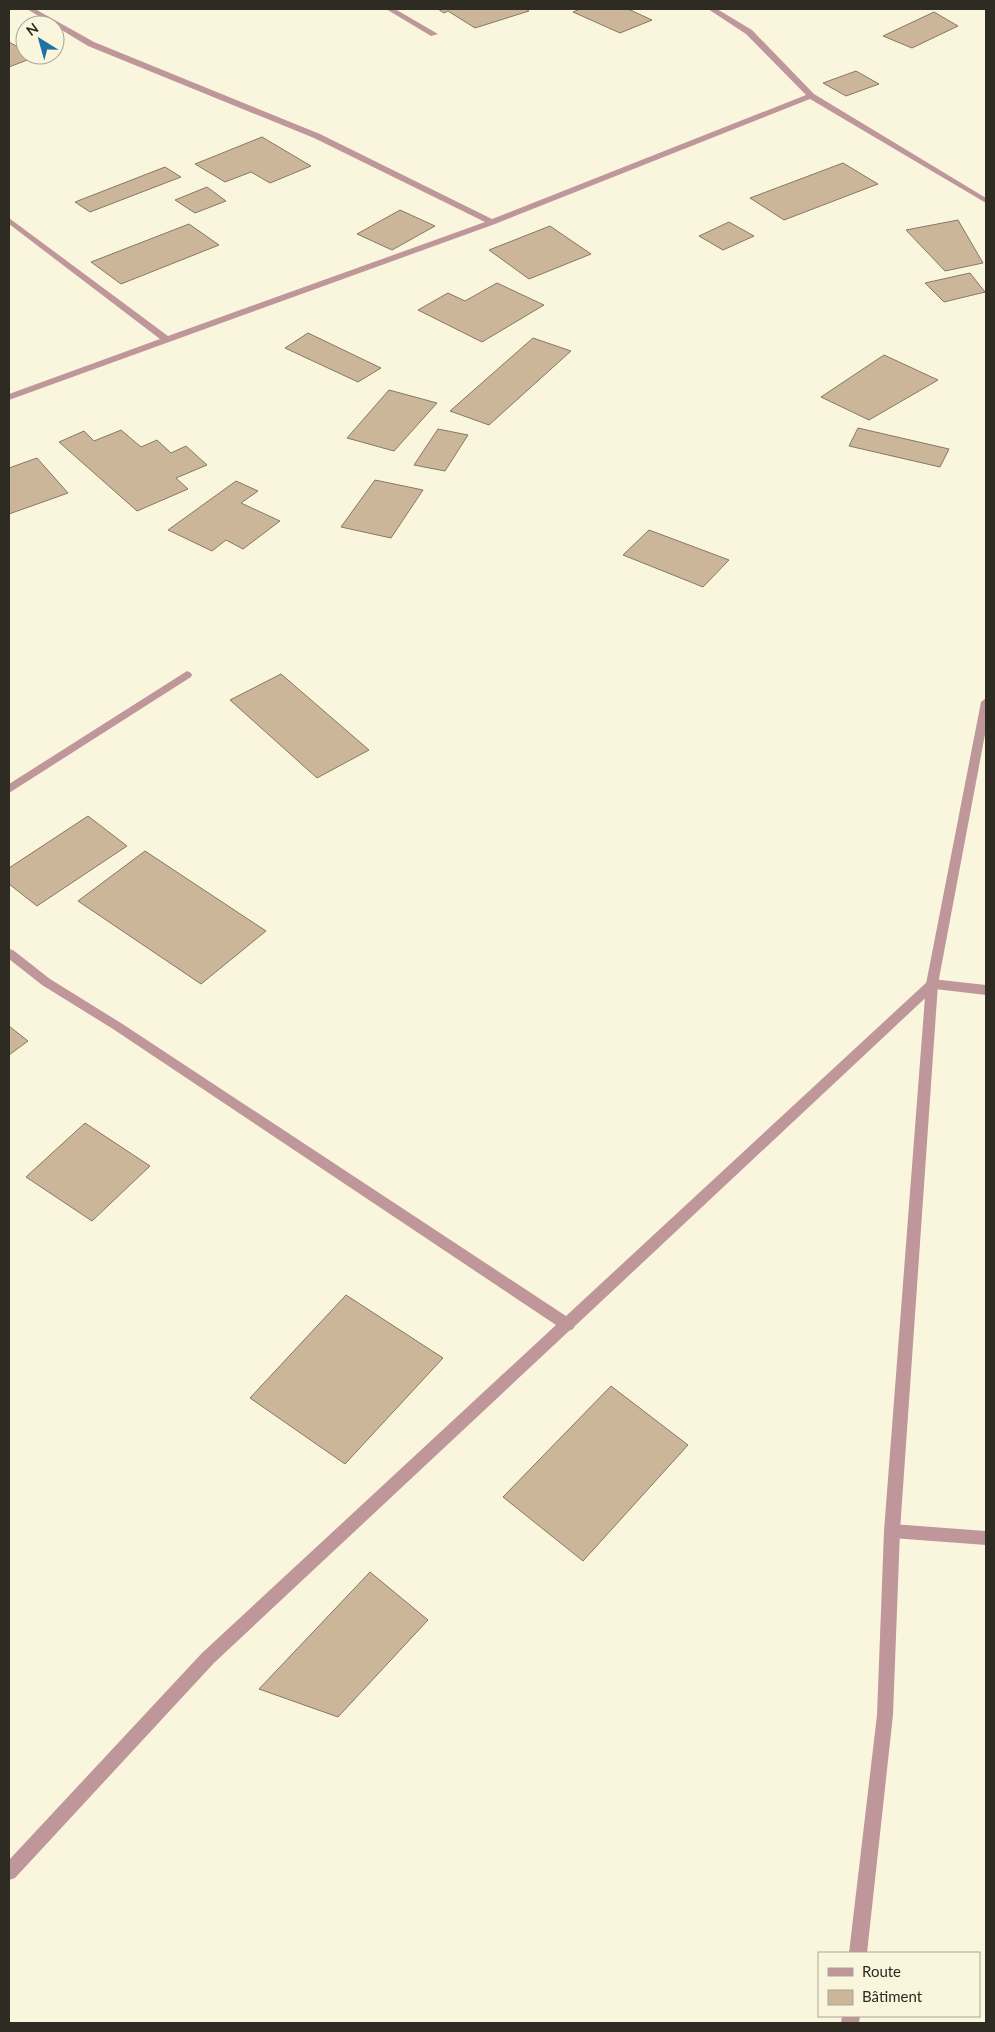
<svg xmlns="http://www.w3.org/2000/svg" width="995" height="2032" font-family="Lato,sans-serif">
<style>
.building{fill:#ccb69a;stroke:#867865}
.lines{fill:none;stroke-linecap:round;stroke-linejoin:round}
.minor{fill:#bf979b;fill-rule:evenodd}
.tertiary{fill:#bf979b;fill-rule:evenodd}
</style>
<rect width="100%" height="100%" fill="#faf6de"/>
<path class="building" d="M438,9h88l3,2 -54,17 -27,-17 -4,2z
M580,9h48l24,11 -32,13 -47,-21z
M934,12l24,14 -46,22 -29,-12z
M9,42l16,9v4l10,2 -26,10z
M856,71l23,13 -33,12 -23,-13z
M262,137l49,29 -41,17 -19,-11 -26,10 -30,-18z
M843,163l35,21 -94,36 -34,-22z
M165,167l16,10 -91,35 -15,-10z
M207,187l19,14 -31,12 -20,-13z
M400,210l35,16 -43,24 -35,-16z
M958,220l25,43 -38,8 -39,-41z
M729,222l25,14 -31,14 -24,-14z
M189,224l30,21 -98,39 -30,-22z
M550,226l41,28 -62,25 -40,-29z
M970,273l15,19 -41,10 -19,-19z
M497,283l47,22 -62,37 -64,-32 30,-17 17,8z
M308,333l73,35 -23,14 -73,-34z
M533,338l38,13 -82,74 -39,-14z
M884,355l54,25 -69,40 -48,-23z
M389,390l48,13 -43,48 -47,-13z
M858,428l91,21 -9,18 -91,-21z
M438,429l30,6 -23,36 -31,-6z
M121,430l20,17 16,-7 14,13 15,-7 21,19 -31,13 12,11 -51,22 -78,-69 25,-11 10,10z
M37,458l31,35 -59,21v-46z
M375,480l48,10 -32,48 -50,-11z
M236,481l22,10 -17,12 39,18 -37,28 -17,-9 -14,11 -44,-21z
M649,530l80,30 -26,27 -80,-32z
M281,674l88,76 -52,28 -87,-78z
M88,816l39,30 -90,60 -28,-22v-16z
M145,851l121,80 -65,53 -123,-83z
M9,1026l19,15 -19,14z
M85,1123l65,43 -58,55 -66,-44z
M346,1295l97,63 -98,106 -95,-66z
M611,1386l77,59 -105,116 -80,-64z
M370,1572l58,48 -90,97 -79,-28z"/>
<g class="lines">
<path class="minor" d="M27,9h8l59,33 226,92 172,85 314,-124 -60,-61 -38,-25h9l35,21 62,64 172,104v5l-176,-104 -315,125 -486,176v-6l151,-55 -151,-115v-6l159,118 317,-114 -171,-84 -226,-92z
M386,9h9l43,25 -7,2z
M187,671l4,2 1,2 -1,2 -182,116v-9z
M9,949l4,1 37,29 71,44 445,293 362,-335 4,-2 54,6v10l-51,-6 -360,337 -2,3 -4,2 -355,332 -199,215 -6,2v-20l193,-207 354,-328 -443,-296 -71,-44 -33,-26z
M892,1524l94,7v14l-94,-7 -5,-2 -3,-5 3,-5z"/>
<path class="tertiary" d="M986,698v31l-48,255 -38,547 -7,184 -26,238h-18l28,-238 7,-184 42,-547 55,-282z
M842,2016h18l-1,7h-18z"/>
</g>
<rect width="995" height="2032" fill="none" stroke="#2d2b22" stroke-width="20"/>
<rect x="818" y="1952" width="162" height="65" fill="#faf6de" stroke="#a8a593"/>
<rect x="828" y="1968" width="25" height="8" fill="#bf979b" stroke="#a8a593"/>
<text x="862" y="1977" font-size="15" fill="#2d2b22">Route</text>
<rect x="828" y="1990" width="25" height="15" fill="#ccb69a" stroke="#a8a593"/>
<text x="862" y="2002" font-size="15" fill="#2d2b22">Bâtiment</text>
<g transform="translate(40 40) rotate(323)"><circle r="24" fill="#faf6de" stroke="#a8a593"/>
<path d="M0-4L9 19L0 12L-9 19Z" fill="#1e71a2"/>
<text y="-8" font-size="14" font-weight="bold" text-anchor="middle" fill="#2d2b22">N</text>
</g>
</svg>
